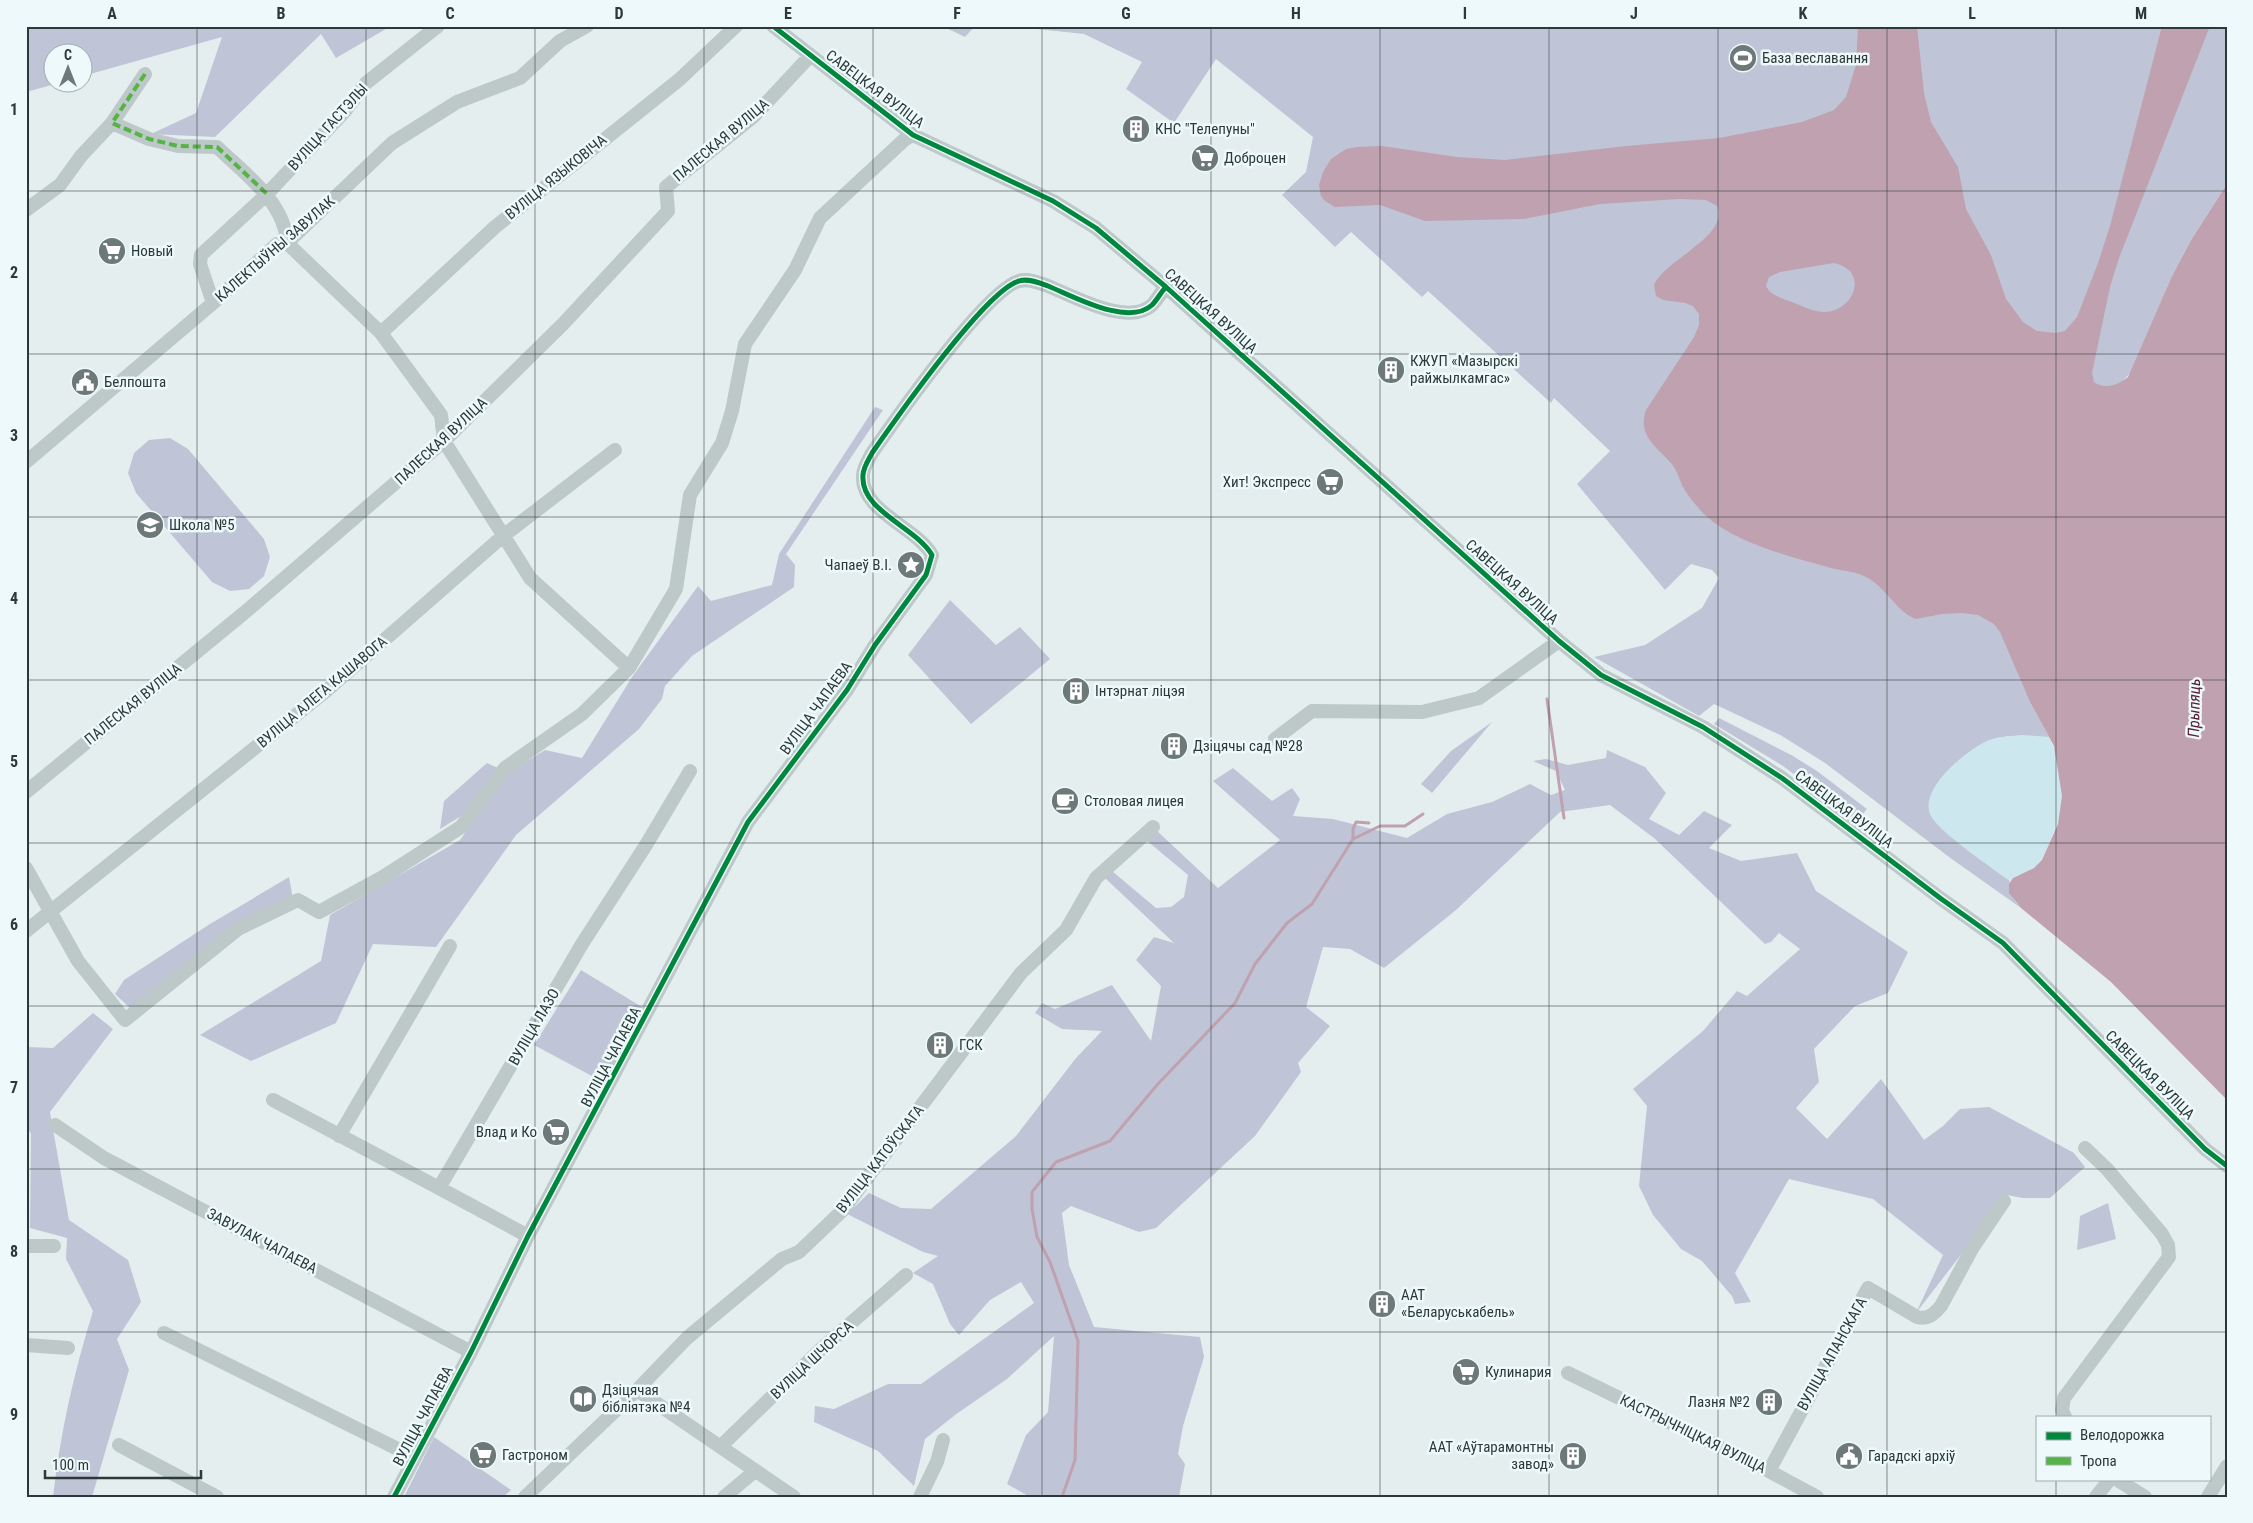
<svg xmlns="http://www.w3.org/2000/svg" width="2253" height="1523" font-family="'Roboto Condensed',sans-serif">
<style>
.green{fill:#bfc5d6}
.sand{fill:#cde7ee}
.water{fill:#c0a1af;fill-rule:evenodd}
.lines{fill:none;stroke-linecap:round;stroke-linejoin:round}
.stream{stroke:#c0a1af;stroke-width:3}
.minor{stroke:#bdc8c8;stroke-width:14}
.quiet{stroke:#56b346;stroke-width:4;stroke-dasharray:8 4;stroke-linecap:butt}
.cycleway-casing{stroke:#edf9fa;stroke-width:8}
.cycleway{stroke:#00873e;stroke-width:5}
.grid{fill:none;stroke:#2b3a38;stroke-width:1;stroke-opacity:0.55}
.labels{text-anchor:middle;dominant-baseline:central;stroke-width:5;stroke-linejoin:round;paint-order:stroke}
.poi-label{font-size:15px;fill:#2b3a38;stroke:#edf9fa;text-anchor:start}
.street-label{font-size:15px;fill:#2b3a38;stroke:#edf9fa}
.water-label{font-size:16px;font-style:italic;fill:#5b2137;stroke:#edf9fa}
.neatline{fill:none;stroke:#2b3a38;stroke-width:2}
.grid-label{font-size:16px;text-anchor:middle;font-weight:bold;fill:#2b3a38}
</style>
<rect width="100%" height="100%" fill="#e5eeef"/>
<path class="green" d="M26,26h365l-55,32 -15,-24 -106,103 -64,-3 45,-21 26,-76 -139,39 -1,-24h-30v30l7,1 -33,9z
M942,26h33l-10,11z
M1008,26h1219v158l-36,56 -19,36 -41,96 -8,9 -92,323 18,33 -42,-1 -78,69 1,9 12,15 68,52c-3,11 4,19 11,27l-72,-51 -124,-94 -43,-27 -68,-32 -15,12 -105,-59 51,-12 57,-37 17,-30 -7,-8 -21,-6 -26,26 -88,-106 33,-33 -56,-53 -3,5 -123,-112 -6,6 -71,-65 -16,15 -53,-52 24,-23 7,-35 -97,-78 -42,64 -48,-34 16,-27 -58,-28z
M875,407l8,3 -97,144 9,11 -1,22 -102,69 -27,30 -3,13 -23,30 -123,106 -80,112 -63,-3 -37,79 -85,38 -51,-26 121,-74 9,-46 130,-75 49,-68 36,-22 37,8 50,-81 66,-91 13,15 61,-16 7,-31z
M170,438l18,11 76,90 6,18 -6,19 -15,13 -19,2 -18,-9 -76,-89 -8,-20 6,-20 15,-13z
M950,600l46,45 24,-18 30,32 -79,65 -63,-69z
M1719,718l74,38 24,15 50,38 -10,12 -74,-55 -69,-42z
M1492,722l-60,71 -11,-9 30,-33z
M1607,750l38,17 21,26 -17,26 30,16 25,-24 28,14 -23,23 32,13 56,-8 19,38 92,61 -20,41 -33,13 -41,43 5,33 -23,26 31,31 54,-60 43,61 19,-14 17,-17 29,-2 85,46 11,14 -35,31h-27l-16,-3 -91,118 27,-58 -70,-56 -84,-20 -54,94 16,29 -16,2 -3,-8 -30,-35 -21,-12 -28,-34 -14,-29 8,-80 -14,-17 70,-58 34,-40 10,5 53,-47 -21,-16 -8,9 -6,2 -111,-106 -44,-33 -50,7 -104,98 -72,58 -34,-19 -27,-2 -17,60 24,19 -32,37 3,9 -46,64 -99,92 -17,4 -68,-26 -9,7 7,52 25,62 106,10 4,20 -21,69 -5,28 7,10 -6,33h-149l-23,-13 19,-49 22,-23 6,-76 -47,43 -52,36 -30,24 -11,47 -36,-35 -64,-29 1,-16 19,3 54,-25h33l113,-81 -13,-21 -31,18 -31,35 -9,-11 -17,-40 -20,-11 25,-17 -15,-4 -76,-38 22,-21 32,15 30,1 85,-73 60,-78 26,-27 -40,-2 -27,-16 7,-10 13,6 57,-24 39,56 10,-55 -25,-26 18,-23 20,6 -69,-65 7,-7 44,37 15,-1 13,-10 4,-22 -42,-35 10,-10 62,58 62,-48 -67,-59 20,-13 39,33 20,-13 8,11 -7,17 40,3 74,19 40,-24 45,-12 38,-18 21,11 14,-5 -9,-19 -23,-10 13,-2 22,6 38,-7z
M487,763l11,5 -37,48 -21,13 4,-28z
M289,877l4,22 -163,109 -15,-14 9,-14 86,-56z
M581,970l61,37 -39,75 -69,-37z
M93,1013l20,16 -63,83 19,108 59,40 13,42 -24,37 12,31 -37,127h-39c7,-63 21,-125 40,-186l-27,-52 1,-21 -37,-10 1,-94c-9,-14 -5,-68 -5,-87l27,1z
M2108,1203l8,36 -39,11 3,-34z
M434,1437l77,53 -8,7h-99z"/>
<path class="sand" d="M2023,735l26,2 7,16 6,43 -1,19 -19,45 -8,8 -18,8 -6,5c-18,-13 -70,-48 -79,-65 -14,-27 37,-67 58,-76 11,-4 23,-4 34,-5z"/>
<path class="water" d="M1858,26h59l7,67 7,29 27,45 8,42 25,46 15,44 17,23 14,9 19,2 9,-2 12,-14 21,-54 12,-37 52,-200h48l-91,232 -9,29 -18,86 2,9c10,8 25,3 34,-5l44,-101 19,-36 36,-56v916l-116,-118 -90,-74 -12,-15v-9l4,-6 21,-10 8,-8 16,-36 4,-28 -8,-50 -23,-42 -31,-72 -6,-8 -16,-9 -16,-2 -20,1 -26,5c-20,-7 -30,-33 -52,-43 -11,-5 -22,-5 -33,-8 -40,-11 -100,-26 -129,-56 -7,-8 -15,-17 -20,-27 -3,-7 -5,-14 -10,-21 -15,-17 -35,-28 -26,-54l48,-73 5,-12v-11l-6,-8 -8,-3 -22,-3 -7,-4 -2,-11c10,-25 76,-49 63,-79l-11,-6 -27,-1 -79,5 -76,15 -99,2 -45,-16 -45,2 -10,-6 -4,-5 -2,-11 4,-13 8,-13 15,-10 11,-2 25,-1 75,11 48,3 121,-14 93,-8 83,-16 32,-12 12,-13 10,-32zM1834,263c36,8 20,48 -9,49 -11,0 -23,-6 -33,-10 -10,-4 -21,-6 -26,-16l3,-9 11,-5z"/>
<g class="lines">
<path class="stream" d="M1547,699l17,119
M1353,839v-10l3,-7 13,1
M1062,1497l13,-37 3,-119 -28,-79 -13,-25 -5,-28v-17l24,-30 54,-21 47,-56 78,-82 20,-39 32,-41 25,-19 41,-65 27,-13h25l18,-12"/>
<path class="minor" d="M773,26l140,109 140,66 43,27 70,59 393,354 42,34 102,52 79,51 158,120 63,45 202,206 22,17
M112,123l37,16 29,7 39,1c27,26 68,55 70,96
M26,210l34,-25 21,-29 31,-33 33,-49
M287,243l94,90 60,82 3,26 86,137 99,90
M213,303l-13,-39 1,-9 66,-61 78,-83 21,-28 72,-57
M381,333l114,-106 185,-148 56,-53
M26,462l187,-159 64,-59 10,-1 105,-100 65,-41 63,-24 40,-37 27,-15
M1275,739l37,-28 110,1 57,-14 80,-57
M26,792l218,-179 200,-172 119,-117 105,-113 -2,-24 88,-71 56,-60
M26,868l52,93 47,59 113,-91 60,-29 21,12 64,-35 78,-50 44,-59 77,-54 47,-46 47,-79 14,-94 32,-52 10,-32 13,-67 50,-74 25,-52 84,-78 9,-5
M26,931l300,-240 177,-155 112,-86
M273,1100l166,88 143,-244 64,-99 44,-74
M55,1125l49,33 367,194
M339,1136l111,-190
M439,1188l89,48
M26,1246h28
M164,1333l250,124
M26,1345l42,3
M1568,1373l201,98 48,26
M637,1390l157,107
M2065,1417l-3,-7 2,-12 105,-141 -1,-12 -6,-11 -55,-65 -22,-21
M119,1445l98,52
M720,1447l100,-97 86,-75
M1769,1471l99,-183 49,29c11,3 17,-3 24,-11l32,-59 31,-46
M2116,1479l29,18
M394,1497l77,-145 57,-116 220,-414 99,-132 28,-45 51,-70 6,-20c-16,-28 -72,-44 -69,-80 0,-7 6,-16 9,-22 23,-33 114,-163 147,-172 9,-3 21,2 29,5 25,10 80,41 104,19 5,-5 9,-13 14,-18
M525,1497l112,-107 50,-52 95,-79 17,-7 44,-42 178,-237 45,-43 30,-52 57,-51
M724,1497l31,-26
M920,1497l17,-35 6,-22
M2096,1497l14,-18
M2208,1497l19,-31"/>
<path class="quiet" d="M145,74l-33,49 37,16 29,7 39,1 50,47"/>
<defs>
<path id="cycleway" d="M773,26l140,109 140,66 43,27 70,59 393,354 42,34 102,52 79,51 158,120 63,45 202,206 22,17
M394,1497l77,-145 57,-116 220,-414 99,-132 28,-45 51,-70 6,-20c-16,-28 -72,-44 -69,-80 0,-7 6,-16 9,-22 23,-33 114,-163 147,-172 9,-3 21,2 29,5 25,10 80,41 104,19 5,-5 9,-13 14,-18"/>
</defs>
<use href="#cycleway" class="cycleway-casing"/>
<use href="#cycleway" class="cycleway"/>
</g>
<path class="grid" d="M197,26v1471M366,26v1471M535,26v1471M704,26v1471M873,26v1471M1042,26v1471M1211,26v1471M1380,26v1471M1549,26v1471M1718,26v1471M1887,26v1471M2056,26v1391M26,191h2201M26,354h2201M26,517h2201M26,680h2201M26,843h2201M26,1006h2201M26,1169h2201M26,1332h2201M2056,1479v18"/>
<defs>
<symbol id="stadium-disc" viewBox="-11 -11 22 22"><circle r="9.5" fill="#6c7978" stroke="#edf9fa"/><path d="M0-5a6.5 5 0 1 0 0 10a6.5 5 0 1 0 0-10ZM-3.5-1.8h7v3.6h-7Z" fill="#fff"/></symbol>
<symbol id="building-disc" viewBox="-11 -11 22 22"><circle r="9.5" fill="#6c7978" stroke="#edf9fa"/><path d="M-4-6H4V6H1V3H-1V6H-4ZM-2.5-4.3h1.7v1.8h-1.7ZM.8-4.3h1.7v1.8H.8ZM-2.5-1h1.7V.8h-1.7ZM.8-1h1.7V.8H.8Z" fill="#fff"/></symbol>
<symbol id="supermarket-disc" viewBox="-11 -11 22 22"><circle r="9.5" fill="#6c7978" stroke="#edf9fa"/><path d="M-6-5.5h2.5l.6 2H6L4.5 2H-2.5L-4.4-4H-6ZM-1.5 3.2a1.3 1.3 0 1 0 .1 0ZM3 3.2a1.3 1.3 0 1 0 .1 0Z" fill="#fff"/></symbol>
<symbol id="civic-disc" viewBox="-11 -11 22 22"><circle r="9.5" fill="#6c7978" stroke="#edf9fa"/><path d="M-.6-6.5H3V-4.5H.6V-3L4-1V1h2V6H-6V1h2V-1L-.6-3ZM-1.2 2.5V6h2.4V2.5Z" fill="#fff"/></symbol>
<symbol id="school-disc" viewBox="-11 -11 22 22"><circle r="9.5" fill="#6c7978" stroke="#edf9fa"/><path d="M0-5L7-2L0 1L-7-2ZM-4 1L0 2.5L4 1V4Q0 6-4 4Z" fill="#fff"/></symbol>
<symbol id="sight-disc" viewBox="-11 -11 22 22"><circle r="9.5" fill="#6c7978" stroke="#edf9fa"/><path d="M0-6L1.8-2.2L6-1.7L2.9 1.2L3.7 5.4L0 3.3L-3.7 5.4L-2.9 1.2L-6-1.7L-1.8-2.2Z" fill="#fff"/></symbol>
<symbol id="cafe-disc" viewBox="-11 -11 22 22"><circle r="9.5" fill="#6c7978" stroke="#edf9fa"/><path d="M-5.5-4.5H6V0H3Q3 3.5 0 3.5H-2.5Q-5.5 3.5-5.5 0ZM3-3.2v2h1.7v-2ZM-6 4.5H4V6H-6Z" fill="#fff"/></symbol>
<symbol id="library-disc" viewBox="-11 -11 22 22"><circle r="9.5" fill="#6c7978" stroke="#edf9fa"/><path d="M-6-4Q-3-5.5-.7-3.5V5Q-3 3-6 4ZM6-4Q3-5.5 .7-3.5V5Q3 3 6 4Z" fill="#fff"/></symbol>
</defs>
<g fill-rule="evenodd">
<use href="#stadium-disc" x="1727" y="42" width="32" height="32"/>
<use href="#building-disc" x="1120" y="113" width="32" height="32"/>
<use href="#supermarket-disc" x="1189" y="142" width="32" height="32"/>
<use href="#supermarket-disc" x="96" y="235" width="32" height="32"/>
<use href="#building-disc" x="1375" y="354" width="32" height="32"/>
<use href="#civic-disc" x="69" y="366" width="32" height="32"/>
<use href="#supermarket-disc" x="1314" y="466" width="32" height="32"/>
<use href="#school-disc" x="134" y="509" width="32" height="32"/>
<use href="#sight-disc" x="895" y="549" width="32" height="32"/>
<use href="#building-disc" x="1060" y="675" width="32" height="32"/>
<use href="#building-disc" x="1158" y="730" width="32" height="32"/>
<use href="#cafe-disc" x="1049" y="785" width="32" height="32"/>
<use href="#building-disc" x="924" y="1029" width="32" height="32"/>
<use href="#supermarket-disc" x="540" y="1116" width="32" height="32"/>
<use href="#building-disc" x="1366" y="1288" width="32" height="32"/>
<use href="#supermarket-disc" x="1450" y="1356" width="32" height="32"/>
<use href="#library-disc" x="567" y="1383" width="32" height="32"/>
<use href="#building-disc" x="1753" y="1386" width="32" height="32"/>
<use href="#supermarket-disc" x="467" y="1439" width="32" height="32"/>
<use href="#building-disc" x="1557" y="1440" width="32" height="32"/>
<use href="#civic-disc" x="1833" y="1440" width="32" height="32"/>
</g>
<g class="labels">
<g class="poi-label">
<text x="1762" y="58">База веславання</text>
<text x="1155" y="129">КНС "Телепуны"</text>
<text x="1224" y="158">Доброцен</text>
<text x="131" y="251">Новый</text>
<text x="1410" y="361">КЖУП «Мазырскі<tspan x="1410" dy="17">райжылкамгас»</tspan></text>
<text x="104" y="382">Белпошта</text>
<text x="1311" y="482" text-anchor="end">Хит! Экспресс</text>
<text x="169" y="525">Школа №5</text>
<text x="892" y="565" text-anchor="end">Чапаеў В.І.</text>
<text x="1095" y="691">Інтэрнат ліцэя</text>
<text x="1193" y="746">Дзіцячы сад №28</text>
<text x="1084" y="801">Столовая лицея</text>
<text x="959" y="1045">ГСК</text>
<text x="537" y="1132" text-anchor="end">Влад и Ко</text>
<text x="1401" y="1295">ААТ<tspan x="1401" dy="17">«Беларуськабель»</tspan></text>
<text x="1485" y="1372">Кулинария</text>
<text x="602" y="1390">Дзіцячая<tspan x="602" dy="17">бібліятэка №4</tspan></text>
<text x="1750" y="1402" text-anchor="end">Лазня №2</text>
<text x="1554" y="1447" text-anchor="end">ААТ «Аўтарамонтны<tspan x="1554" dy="17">завод»</tspan></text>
<text x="502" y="1455">Гастроном</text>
<text x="1868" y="1456">Гарадскі архіў</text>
</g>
<g class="street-label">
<text transform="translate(875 89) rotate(37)">САВЕЦКАЯ ВУЛІЦА</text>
<text transform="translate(328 127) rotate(-48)">ВУЛІЦА ГАСТЭЛЫ</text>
<text transform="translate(721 140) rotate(-40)">ПАЛЕСКАЯ ВУЛІЦА</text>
<text transform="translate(556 177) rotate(-39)">ВУЛІЦА ЯЗЫКОВІЧА</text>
<text transform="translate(275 249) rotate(-41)">КАЛЕКТЫЎНЫ ЗАВУЛАК</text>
<text transform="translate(1211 311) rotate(42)">САВЕЦКАЯ ВУЛІЦА</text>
<text transform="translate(441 441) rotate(-43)">ПАЛЕСКАЯ ВУЛІЦА</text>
<text transform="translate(1512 582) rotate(42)">САВЕЦКАЯ ВУЛІЦА</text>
<text transform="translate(322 692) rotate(-40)">ВУЛІЦА АЛЕГА КАШАВОГА</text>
<text transform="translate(133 704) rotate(-39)">ПАЛЕСКАЯ ВУЛІЦА</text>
<text transform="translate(816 708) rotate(-54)">ВУЛІЦА ЧАПАЕВА</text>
<text transform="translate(1844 809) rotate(37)">САВЕЦКАЯ ВУЛІЦА</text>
<text transform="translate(534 1027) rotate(-60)">ВУЛІЦА ЛАЗО</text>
<text transform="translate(611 1057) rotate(-62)">ВУЛІЦА ЧАПАЕВА</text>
<text transform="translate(2150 1075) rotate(45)">САВЕЦКАЯ ВУЛІЦА</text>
<text transform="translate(880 1159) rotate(-52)">ВУЛІЦА КАТОЎСКАГА</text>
<text transform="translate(262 1241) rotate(28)">ЗАВУЛАК ЧАПАЕВА</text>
<text transform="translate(1832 1354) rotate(-61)">ВУЛІЦА АПАНСКАГА</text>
<text transform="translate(812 1360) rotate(-43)">ВУЛІЦА ШЧОРСА</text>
<text transform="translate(423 1416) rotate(-62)">ВУЛІЦА ЧАПАЕВА</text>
<text transform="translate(1693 1434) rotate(26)">КАСТРЫЧНІЦКАЯ ВУЛІЦА</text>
</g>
<g class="water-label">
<text transform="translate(2194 708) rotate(-89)">Прыпяць</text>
</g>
</g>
<rect width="2253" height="1523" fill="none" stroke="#edf9fa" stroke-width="55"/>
<rect x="2036" y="1416" width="175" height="65" fill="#edf9fa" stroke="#9fadac"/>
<rect x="2046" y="1432" width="25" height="8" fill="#00873e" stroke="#9fadac"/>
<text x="2080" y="1440" font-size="15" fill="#2b3a38">Велодорожка</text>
<rect x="2046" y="1457" width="25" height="8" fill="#56b346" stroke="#9fadac"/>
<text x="2080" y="1466" font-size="15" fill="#2b3a38">Тропа</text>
<g transform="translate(68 68)"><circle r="24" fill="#edf9fa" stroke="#9fadac"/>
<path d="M0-4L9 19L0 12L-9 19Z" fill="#6c7978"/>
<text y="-8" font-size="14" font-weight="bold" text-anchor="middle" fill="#2b3a38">С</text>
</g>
<path d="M45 1470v8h156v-8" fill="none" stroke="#2b3a38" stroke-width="2.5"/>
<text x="52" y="1470" font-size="15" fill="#2b3a38" stroke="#edf9fa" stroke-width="4" paint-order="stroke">100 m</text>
<rect x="28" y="28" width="2198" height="1468" class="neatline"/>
<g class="grid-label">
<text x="112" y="19">A</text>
<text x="281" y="19">B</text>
<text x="450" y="19">C</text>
<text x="619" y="19">D</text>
<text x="788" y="19">E</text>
<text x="957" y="19">F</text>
<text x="1126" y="19">G</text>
<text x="1296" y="19">H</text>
<text x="1465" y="19">I</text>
<text x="1634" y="19">J</text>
<text x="1803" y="19">K</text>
<text x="1972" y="19">L</text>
<text x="2141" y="19">M</text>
<text x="14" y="115">1</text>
<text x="14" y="278">2</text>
<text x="14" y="441">3</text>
<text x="14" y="604">4</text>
<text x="14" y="767">5</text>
<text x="14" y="930">6</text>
<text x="14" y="1093">7</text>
<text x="14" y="1257">8</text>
<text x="14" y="1420">9</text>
</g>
</svg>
